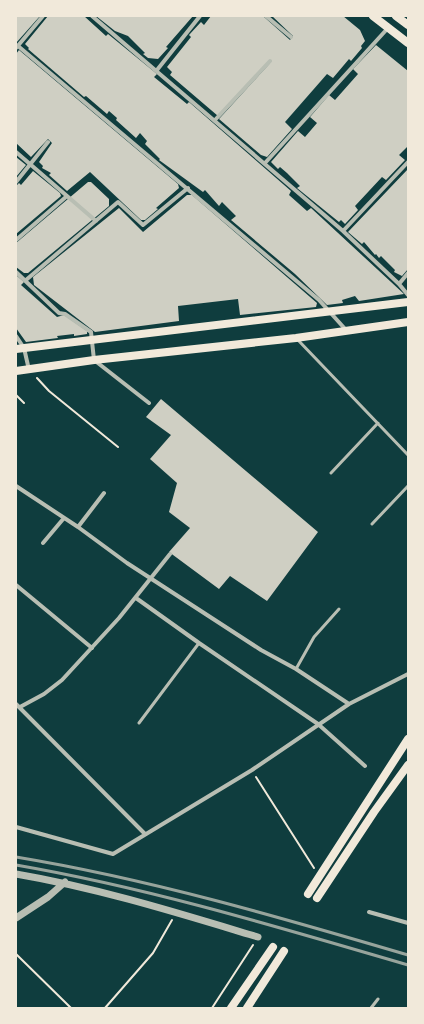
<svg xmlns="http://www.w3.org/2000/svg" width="424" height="1024" font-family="'DM Sans',sans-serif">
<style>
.building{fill:#cfcfc3}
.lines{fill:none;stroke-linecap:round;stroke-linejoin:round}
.path{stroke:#f1e9da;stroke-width:2}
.service{stroke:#b8beb3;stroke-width:3}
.minor{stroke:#b8beb3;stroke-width:4}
.tertiary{stroke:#b8beb3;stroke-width:7}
.secondary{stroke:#f1e9da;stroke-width:8}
.rail{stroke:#97a49c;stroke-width:3}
</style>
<rect width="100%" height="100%" fill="#0f3d3e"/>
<path class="building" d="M16,16h24l-24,27z
M48,16h36l22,20 2,-2 49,40 -3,3 33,27 2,-2 102,89 -2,4 18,16 4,-3 93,86 -45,7 -4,-5 -13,4 1,3 -16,2 -32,-31 -64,-54 5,-4 -14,-14 -3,4 -14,-16 -2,2 -44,-32 1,-1 -15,-15 2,-3 -7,-8 -4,5 -20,-18 1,-2 -8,-7 -2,3 -21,-18 -2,1 -56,-48 1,-1 -4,-4z
M96,16h97l-27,31 2,1 -10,11 -10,-1 -5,-4 2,-1 -17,-17 -13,-5z
M211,16h52l27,24 3,-4 -21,-20h71l17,14 5,11 -4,5 1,2 -11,13 -2,-2 -16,19 -6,-4 -42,48 7,7 -25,28 -6,-2 -42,-36 53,-58 -54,55 -48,-41 2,-3 -5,-5 24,-30 -2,-2 12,-13 3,3z
M376,45l32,26v75l-9,9 6,5 -19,20 -4,-3 -27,29 3,4 -13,14 -4,-4 -2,2 -42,-34 3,-2 -13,-13 -7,-6 -2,2 -7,-7 27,-31 7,6 12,-14 -7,-6 19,-22 6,5 23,-26 -5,-5z
M19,50l159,134 1,4 -23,20 2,1 -13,11h-4l-51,-48 -23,19 -18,-16 2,-2 -9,-5 1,-2 -4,-4 13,-19 -4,-4 -17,18 -15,-14v-89z
M16,157l10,8 -10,12z
M408,169v100l-6,7 -8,-4 1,-2 -14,-14 -2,2 -3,-4 -1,1 -11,-13 -2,2 -14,-12z
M33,171l27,22 1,3 -45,38v-48l3,-3 2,2z
M88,182h3l18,17v7l-81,67h-4l-8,-6v-24z
M187,195h5l125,108 -1,4 -76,8 -2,-16 -60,7 1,15 -84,11 -61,-47 -1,-8 86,-69 24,24z
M16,275l8,7 -3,3 36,32 7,-2 23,16v3l-13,2v-2l-17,2 1,2 -32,4 -10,-14z
M161,399l157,133 -51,69 -37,-25 -11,13 -50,-37 21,-24 -21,-16 8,-29 -27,-24 21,-24 -25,-18z"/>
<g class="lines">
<path class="path" d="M37,378l12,13 69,56
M16,395l8,8
M256,777l58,91
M16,954l55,54
M105,1008l48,-55 19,-33
M212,1008l41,-63"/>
<path class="service" d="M297,339l111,116
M331,473l47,-50
M372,524l36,-38
M296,669l18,-32 25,-28
M139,723l60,-80
M371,1008l7,-9"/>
<path class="minor" d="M92,16l251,215 56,53 9,11
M266,16l25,21
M18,46l301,254 27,30
M16,48l27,-32
M157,70l43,-54
M215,120l55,-59
M16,152l80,69
M265,163l123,-135
M16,182l32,-40
M343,231l65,-69
M16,240l51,-44
M16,272l43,41 6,1 26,18 3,28 55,43
M26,280l92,-78 25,23 45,-37
M399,284l9,-11
M16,336l8,12 5,22
M16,486l62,41 49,36 134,87 35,19 53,35
M78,527l26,-34
M43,543l21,-25
M16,585l76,63
M136,598l63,45 119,81 47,42
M16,704l129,130
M20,707l24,-13 18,-14 57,-62 51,-64
M16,827l97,27 139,-84 97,-66 59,-30
M369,912l39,11"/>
<path class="tertiary" d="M16,874c82,14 162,39 242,63
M16,918l32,-21 17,-15"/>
<path class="secondary" d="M373,16l35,27
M396,16l12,9
M16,349l392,-47
M16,371l78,-11 202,-22 112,-16
M308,894l100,-155
M317,898l57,-86 34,-47
M231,1008l42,-61
M247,1008l37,-57"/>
<path class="rail" d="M16,857c133,22 263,60 392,98
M16,865c133,23 262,62 392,100"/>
</g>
<rect width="424" height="1024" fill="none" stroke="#f1e9da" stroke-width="34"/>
</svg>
